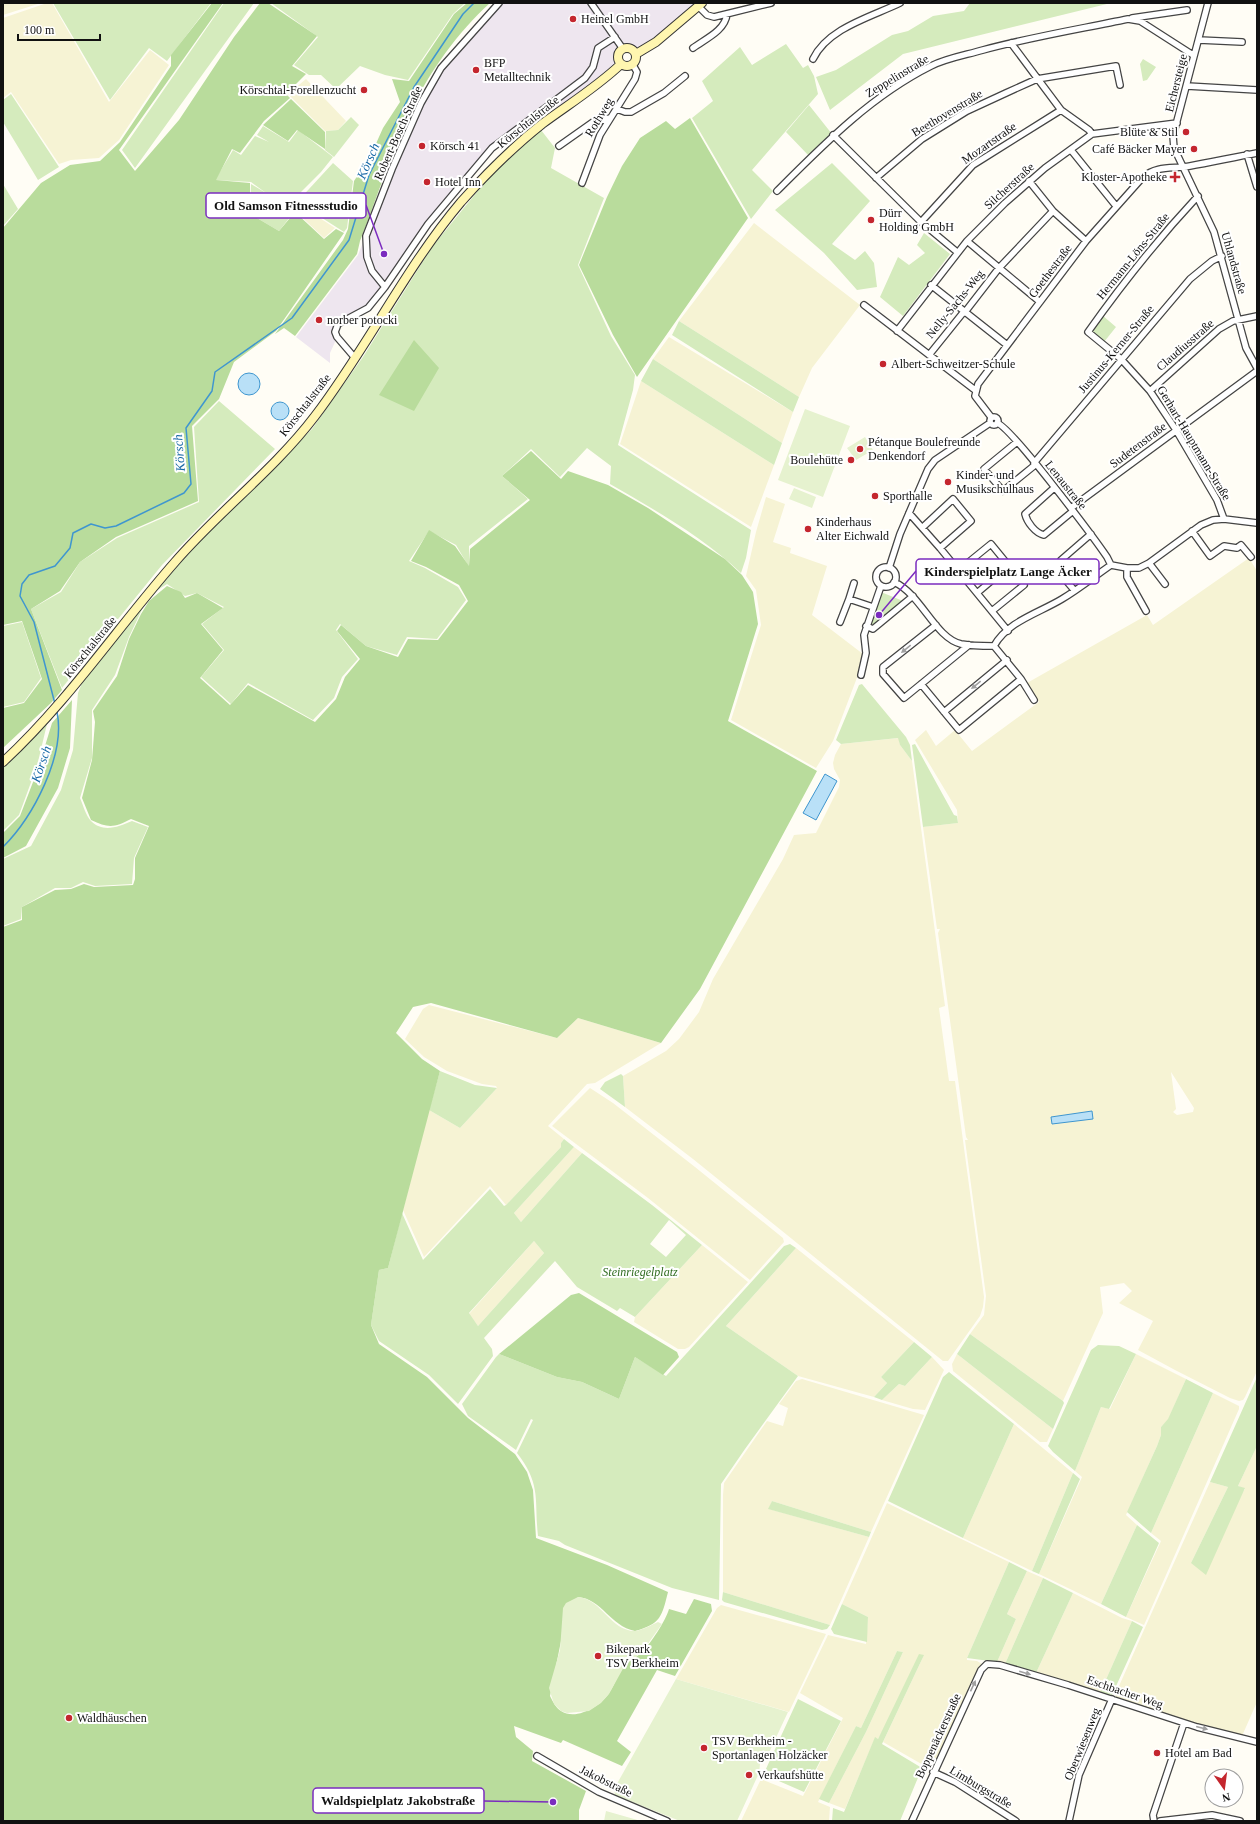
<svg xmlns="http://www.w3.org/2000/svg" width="1260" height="1824" font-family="'Times New Roman',serif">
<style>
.industrial{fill:#eee6ef}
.farmland{fill:#f6f3d4;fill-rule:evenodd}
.green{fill:#d5ebbd;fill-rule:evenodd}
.forest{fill:#b9dc9c}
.pitch{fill:#e6f2cf}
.water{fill:#b9e0f7;stroke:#3f96cf}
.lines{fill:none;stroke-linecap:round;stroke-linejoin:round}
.stream{stroke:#3f96cf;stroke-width:1.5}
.minor-casing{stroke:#444;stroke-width:8}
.secondary-casing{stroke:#333;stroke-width:10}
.minor{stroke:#fff;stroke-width:5.5}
.secondary{stroke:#fff6b0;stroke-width:8}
.oneway{fill:#a0a0a0}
.poi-dot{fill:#c4262e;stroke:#fff;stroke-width:1.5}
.labels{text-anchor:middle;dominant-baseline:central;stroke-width:4;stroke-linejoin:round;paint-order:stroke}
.poi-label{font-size:12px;fill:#111;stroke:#fff;text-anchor:start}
.street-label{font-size:12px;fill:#111;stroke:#fff}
.park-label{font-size:12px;font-style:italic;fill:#2f6b1f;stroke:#fff}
.water-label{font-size:13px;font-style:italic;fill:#1768a6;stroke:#fff}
.leader{fill:none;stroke:#7b2cbf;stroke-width:1.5}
.callout-dot{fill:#7b2cbf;stroke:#fff;stroke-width:1.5}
.callout{fill:#fff;stroke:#7b2cbf;stroke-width:1.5}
.callout-label{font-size:13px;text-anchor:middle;font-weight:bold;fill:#111}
</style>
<rect width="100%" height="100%" fill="#fffdf5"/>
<path class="industrial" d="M499,3h203l-25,22 -43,26 -7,-3 -6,2 -3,5 1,7 -78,63 -6,-9 -43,32 -64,76 -60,84 -30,16 -3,18 -5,11v10l-34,-26 62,-82 34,-86 49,-101z"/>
<path class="farmland" d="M3,3h38l-38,12z
M47,3h5l57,99 41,-52 19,15 -50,75 -20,18 -28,2 -12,4 -48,-72 -8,6v-80z
M306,79l40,42 -8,9 -13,1 -37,-37z
M297,203l38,25 -11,10 -32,-30z
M754,223l106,82 -48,63 -13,29 -120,-76z
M669,337l124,75 -11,31 -129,-84z
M641,381l133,84 -23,62 -131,-83z
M766,497l19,7 -12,38 18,6 -1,5 37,13 -15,49 51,39 -5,21 -25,66 -17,27 -85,-48 30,-95 -5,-35 -10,-14 10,-44z
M1249,558l8,13v800l-12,26 -2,3 -4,1 -9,-3 -55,-28 -37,-20 15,-29 -34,-18 13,-12 -8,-8 -24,4 3,26 -40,88 -93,-67 14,-19 2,-19 -21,-156h3l-2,-3 -28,-204 2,-4h-3l-14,-102 35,-4 -1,-13 -42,-70 11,-10 10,16 19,-16 17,21 67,-49 -12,-19 120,-68 6,10zM1171,1072l23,36 -1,4 -16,3 -4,-3 3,-3z
M899,738l1,7 12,16 33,245 -6,2 10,73h6l29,216 -1,10 -3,9 -32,45h-5l-250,-202 -68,-52 -2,-31 43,-25 13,-12 20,-27 14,-33 70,-120 11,-24 22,-2 23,-46 1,-7 -6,-11 -1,-6 2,-8 6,-11z
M429,1005l128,33 21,-20 83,25 -66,40 -8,1 -39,42 16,13 -3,4v4l-55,58 -16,-19 -66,71 -21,-47 26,-100 31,18 37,-40 -1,-2 -14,-2 -35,-13 -23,-14 -19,-18 18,-30z
M590,1088l23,15 82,64 88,71 1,4 -34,38 -102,-82 -96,-72z
M574,1147l8,6 -61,69 -7,-9z
M534,1241l10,12 -66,73 -9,-12z
M702,1245l46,37 -59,65 -4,2h-7l-44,-27 1,-5z
M796,1248l118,94 -33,35 6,6 -13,14 -76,-21 -72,-50z
M957,1354l96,75 -6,13h-7l-87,-71 -1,-7z
M1136,1354l50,25 -18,41 -7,7v8l-4,11 -31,69 11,10 -36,79 -62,-30 43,-97 -7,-6 26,-64 9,2z
M932,1357l12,13 -19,40 -12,-1 -31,-9 17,-16 6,2z
M802,1379l122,36 -53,117 -99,-31 -3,8 100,28 -39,88 -107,-33v-97l1,-12 43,-62 16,5 5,-18 -9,-4 17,-23z
M1213,1393l26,13v3l-95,216 -18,-8 35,-76 -10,-8z
M1014,1424l59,49 -41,98 -69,-33z
M1257,1446v256l-15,34 -53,-14 -71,-23 -3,-4 95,-213 18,5 -37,76 54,-74 -7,-3z
M887,1503l122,59 -42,96v2l10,1 5,3 -50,106 -49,-28 41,-87 -46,84 -3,-1 -30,71 -16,-6 37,-71 37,-80 -6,-1 -36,77 -5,-2 -38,76 12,5 -1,14h-88l20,-42 42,17 40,-78 -43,-25 28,-58 38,9 2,-27 -26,-13z
M1027,1571l16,7 -38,86 -8,-2 19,-43 -9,-5z
M1073,1593l49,25 10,3 -32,72 -64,-20z
M721,1605l105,29 -37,78 -113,-33 41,-71z"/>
<path class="green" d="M53,3h158l-44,58 -18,-13 -39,52z
M224,3h30l-119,165 -13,-18z
M271,3h194l-12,11 -45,66 -23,-5 -25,-9 -24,23 -15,-14h-12l-15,-10 24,-28z
M970,3h141l-208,51 -73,56 -14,-33 20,-7 56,-35 16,-4 25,-15 31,-5z
M786,44l17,24 5,-3 6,11 4,18 -66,76 21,21 -22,28 -59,-101 21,-17 -11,-20 38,-34 12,18z
M1143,59l13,8 -9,13 -4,1 -3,-17z
M11,94l48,73 -21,13 -35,-58v-22z
M809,105l23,29 -23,22 -23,-24z
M351,117l8,8 -25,32 -9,-7 1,-19 12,-1z
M263,126l26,16 9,-12 35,27 -12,15 -35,35 8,5 -15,19 -29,-17 1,-30 15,9 -15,-11 -36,-2 18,-30 8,5 14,-19 14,6 -12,-7z
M541,130l14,18 -4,20 53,30 -26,67 33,71 24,39 -2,15 -15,55 133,85 -5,28 -5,15c-38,-36 -86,-63 -131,-89l1,-18 -24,-18 -27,29 -29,-28 -29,27 26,23 -59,47v21l-13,-22 -27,-14 -20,30 16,7 33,19 8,13 -29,39 -30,-2 -10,18 -31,-9 -26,-22 -4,6 22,29 -16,18 -8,21 -21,22 -65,-37 -17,21 -30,-27 23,-27 -22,-26 22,-17 -27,-14 -12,3 -18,-12 -14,9 54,-60 105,-104 51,-72 69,-110 67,-82z
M333,163l20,18 -6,47 -3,4 -47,-30z
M832,163l38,38 -38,43 23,16 10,-9 9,12 3,24 -20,3 -33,-37 -49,-43z
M3,184l15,25 -15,17z
M924,233l26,21 -47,62 -23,-19 18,-40 11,8 16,-12 -8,-8z
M1102,315l14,12 -12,15 -13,-11z
M679,321l120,76 -6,15 -121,-77z
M653,359l129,84 -8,22 -133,-84z
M219,401l56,48 -113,116 -100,123 -31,-79 30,-17 19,-30 37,-24 82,-36 -5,-75z
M881,592l22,9 -31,26 -2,-2z
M146,601l-17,36 -14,38 -23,35v48l-12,40c3,7 6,18 11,23 12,12 27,6 41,0l16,6 -14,31 -2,26 -37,2 -12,-4 -12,6h-16l-33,19 -1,12 -18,7v-67l28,-13 30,-56 12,-40 5,-57 4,-10z
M22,622l19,56 -17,24 -21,5v-81z
M862,684l44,53 4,8 2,16 -12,-16 -2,-7 -57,6 -5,-4 23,-55z
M47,724l-10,42 -18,49 -16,16v-63z
M915,744l39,71 3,1 1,7 -35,4 -11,-82z
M440,1071l35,14 22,3 -37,40 -31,-18z
M621,1074l2,2 2,31 -25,-18 5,-7z
M564,1139l10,8 -60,66 7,9 61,-69 70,52 50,40 -67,72 -15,-9 -3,3 -40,-24 -22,-26 -71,77 8,11 1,7 -35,48 -29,-29 -50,-34 -8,-16 8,-55 9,-2 14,-55 21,47 67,-71 14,17 2,-1 55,-58v-4zM669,1220l17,15 -20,22 -16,-13zM534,1241l10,12 -66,73 -9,-13z
M790,1244l6,4 -70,78 72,50 -53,73 -24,35 -2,116 -47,-12 -107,-43 -6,-4 -21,-5c-4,-35 4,-51 -21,-83l16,-33 -2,-1 -15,31 -48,-34 -6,-12 34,-47 3,-3 58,23 25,5 37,17 16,-42 31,19 118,-130z
M970,1334l93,67 1,2 -11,26 -96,-75z
M914,1342l18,15 -27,29 -6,-2 -17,16 -8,-3 13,-14 -6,-6z
M1098,1345l21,1 17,8 -27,55 -8,-2 -26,64 -22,-19 -5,-6 43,-96z
M949,1372l65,52 -51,114 -75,-37 55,-124z
M1257,1377v69l-19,40 7,2 -39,87 -15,-12 37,-76 -18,-5z
M1186,1379l27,14 -62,140 -24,-21 30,-66 4,-11v-8l7,-8z
M1073,1473l7,6 -41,95 -7,-3z
M772,1501l99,31 -2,5 -101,-28z
M1137,1525l22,18 -33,74 -25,-13z
M1009,1562l18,9 -20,43 9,5 -19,43 -30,-4z
M1043,1578l30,15 -37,80 -31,-9z
M723,1592l107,33 -3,4 -5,1 -98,-28 -2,-2z
M842,1604l26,13 -1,25 -33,-8 -3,-5z
M1132,1621l11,6 -31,68 -12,-2z
M897,1651l6,1 -37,80 -37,71 -10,-4 37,-73 5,2z
M919,1654l5,1 -42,89 40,24 -22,53h-68l1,-13 11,4 31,-75 3,2z
M798,1699l43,22 -37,71 -39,-17v-4z"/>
<path class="forest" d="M212,3h11l-104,147 16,21 44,-51 55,-83 26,-34h8l49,33 -25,30 14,8 -20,20 4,4 -26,23 -24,32 -8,-4 -16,31 34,3v31l29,17 16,-19 29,27 12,-10 8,4 -68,98 -42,31 -15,37 -27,27 6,75 -82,36 -36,25 -20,29 -29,18 31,81 -11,13 -48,45v-40l21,-5 18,-24 -20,-58 -19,4v-397l38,-45 29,-18 30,-4 20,-19 51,-76v-11z
M467,3h23c-32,29 -60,68 -79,107 -20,42 -34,88 -51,131l-3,13 -62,82 -11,-8 -9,6 68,-94 5,-11 6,-48 16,-24 13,-29 17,-26 -8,-23 17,2 45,-67z
M291,99l34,33v17l-28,-19 -9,11 -25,-16z
M690,118l58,100 -111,159 -24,-42 -34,-70 28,-68 15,-31 18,-28 26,-17 9,8z
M414,340l25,28 -25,43 -35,-16z
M531,451l30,28 7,-8 40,14 40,23 77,51 17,16 11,17 5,32 -30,97 89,50 -117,218 -39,54 -83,-25 -21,20 -126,-35 -18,4 -17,26 26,26 18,12 -52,197 -9,2 -8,55 8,19 48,33 41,41 47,36 12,18 6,18 3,48 71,27 61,27c-6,24 -7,32 -33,39 -25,-5 -33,-32 -57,-34l-16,39 -12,60c3,6 6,12 11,15 15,10 40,-5 48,-18 6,-8 8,-19 15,-27 5,-6 12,-8 17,-13 9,-8 25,-33 28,-44l17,5 8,-15 17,5 1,7 -37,65 -18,-6 -40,71 14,11 -9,14 -59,-26 -2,3 -47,-17 2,11 17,14 -1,10 54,30 -7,19v11h-576v-894l19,-7v-13l33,-17 16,-1 13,-5 10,3 39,-2 2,-6v-21l14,-32 -18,-7c-17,9 -23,9 -40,1l-9,-22 10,-38 3,-38 -2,-11 24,-35 12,-37 12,-25 8,-13 18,-15 14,6 4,6 12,-5 26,15 -22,16 22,26 -23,28 30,27 18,-20 67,37 21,-23 9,-22 15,-18 -23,-28 4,-6 25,21 32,11 10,-18 30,1 30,-39 -9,-16 -33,-18 -15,-6 18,-31 26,16 14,20 1,-17 60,-49 -28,-24z
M72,700l-2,48 -12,40 -32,58 -23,12v-25l17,-17 18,-47 14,-46z
M579,1293l98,59 2,5 -16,18 -28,-18 -16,42 -37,-17 -25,-5 -58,-23 72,-59z"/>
<path class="pitch" d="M805,409l45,17 -27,71 -45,-17z
M865,437l8,13 -17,10 -9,-12z
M794,488l22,9 -4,11 -23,-9z
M578,1597c24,2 32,34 57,34 8,-1 16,-6 23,-9l4,2 -20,28 -17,13 -16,29 -8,9 -12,8 -22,2 -6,-2 -7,-7 -5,-16 11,-38 3,-42 3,-5z
M676,1679l112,33 -22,47 -6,5 -1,9 -22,48h-57l-65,-26 -1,-6z
M606,1811l35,10h-37z"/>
<path class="water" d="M238 384a11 11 0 1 1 22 0a11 11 0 1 1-22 0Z
M271 411a9 9 0 1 1 18 0a9 9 0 1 1-18 0Z
M825,774l12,7 -21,39 -13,-7z
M1092,1111l1,8 -41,5 -1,-7z"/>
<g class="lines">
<path class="stream" d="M55,704l-21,-82 -14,-26 2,-12 7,-9 26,-9 15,-18 3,-15 18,-9 14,4 11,-2 68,-33 7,-9 -5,-56 26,-37 3,-19 77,-54 57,-78 20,-65 45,-88 49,-73 11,-11
M3,847c30,-30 63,-92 54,-135"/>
<defs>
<path id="minor" d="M591,3l32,46
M1208,3l-35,133 1,12 40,84 32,116 11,20
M698,6l9,9 7,2 57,-14
M1132,18l55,-8
M1199,40l43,2
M1011,43l50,67 28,20 3,4
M693,48c12,-9 32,-17 34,-34
M813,59c15,-31 58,-42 87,-56
M1187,86l70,4
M617,109l8,3h6l33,-19 21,-17
M833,135l88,87 36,30
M559,146l34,-24 17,-4
M1071,150l45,56
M1247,154l10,33
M876,178l46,-39 45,-28 39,-18 31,-14 79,-13 4,19
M1029,181l24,30 33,30
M582,183l18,-48 35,-56 2,-7 -4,-7
M777,191c47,-47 94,-95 154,-125 16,-8 35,-11 52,-16 48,-13 97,-21 145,-31l12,2 53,34
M1198,196c-40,43 -76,88 -110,136l33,27 29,32 26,39 41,70 7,19
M921,222l52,-57 88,-55
M967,241l73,61
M931,285l76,60
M385,287l-13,-16 -5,-14 -1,-21 26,-67 29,-66 20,-35 58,-65
M864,305l111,85
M897,331l70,-90 38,-38 40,-35 47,-34 85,-11
M929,355l33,-41 3,-2 34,-44 54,-57
M355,358l-18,-21 -2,-5 3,-8 30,-16 17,-21 43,-63 64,-76 93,-70 8,-11 5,-19 17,-11
M1150,391l69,-62 14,-8 24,-5
M990 421a4 4 0 1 1 8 0a4 4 0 1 1-8 0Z
M991,417l-16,-21 3,-12 108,-143 57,-64c14,-12 30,-8 47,-11 22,-4 45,-9 67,-13
M997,423c14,4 97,115 110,134l4,8
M1017,442l-33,27 19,22 32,-26
M1034,463l156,-184 22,-18 10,-5
M1054,488l-29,26c2,8 10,19 19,21l29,-24
M1071,508l186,-137
M909,513l31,35 68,83
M923,527l30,-28 18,22 -31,27
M1192,531l18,25 14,-10 13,2 4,-3 10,12
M1149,563l16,21
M876 577a10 10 0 1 1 20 0a10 10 0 1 1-20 0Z
M889,568l11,-34 28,-65 7,-9 55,-37
M1127,568v9l19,34
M959,570l32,-26 18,22 -32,27
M894,582c27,12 41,56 67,62 10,2 22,2 33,2
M1074,590c-8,-10 -17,-17 -13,-30l30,-26
M849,599l5,-16
M992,611l32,-26
M840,622l9,-23 24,8
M936,625l-53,42v7l21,24 65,-53
M866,626l7,3 40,-33
M994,646c14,-25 45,-33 68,-47 17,-10 33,-23 49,-34l16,3h12l10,-5 52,-38 12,-5 11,-1 33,4
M994,646l27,33 13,21
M861,675l5,-22 -2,-18 17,-49
M921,684l38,46 62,-51
M944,712l63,-52
M537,1756l62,36 68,29
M933,1772l22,10 61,39
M912,1821l69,-151 6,-6 13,1 68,20 129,42 60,15
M1069,1821l10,-46 33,-76
M1154,1821l-1,-6 31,-92
M1160,1821l52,-6 28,6"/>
<path id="secondary" d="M618 57a9 9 0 1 1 18 0a9 9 0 1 1-18 0Z
M636,54l20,-12 46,-39
M3,762c65,-60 114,-134 172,-200 44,-51 99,-92 140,-146 52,-68 91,-149 146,-214 25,-28 52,-55 81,-78 27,-20 55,-37 79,-60"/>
</defs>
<use href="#minor" class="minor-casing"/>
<use href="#secondary" class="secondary-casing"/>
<use href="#minor" class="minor"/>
<use href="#secondary" class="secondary"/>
</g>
<defs><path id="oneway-solid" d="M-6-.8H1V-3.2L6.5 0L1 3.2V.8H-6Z"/></defs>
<g class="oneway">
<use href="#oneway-solid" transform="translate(906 649) rotate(141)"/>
<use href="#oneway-solid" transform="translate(976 685) rotate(141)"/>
<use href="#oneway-solid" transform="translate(1025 1673) rotate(16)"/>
<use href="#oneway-solid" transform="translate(973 1686) rotate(-65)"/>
<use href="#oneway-solid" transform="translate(1202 1728) rotate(14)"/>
</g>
<g class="poi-dot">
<circle cx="573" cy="19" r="4"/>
<circle cx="476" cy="70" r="4"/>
<circle cx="364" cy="90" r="4"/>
<circle cx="1186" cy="132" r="4"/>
<circle cx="422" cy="146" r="4"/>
<circle cx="1194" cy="149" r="4"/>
<path d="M1173 171h4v4h4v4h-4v4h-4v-4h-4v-4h4z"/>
<circle cx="427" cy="182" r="4"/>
<circle cx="871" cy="220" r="4"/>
<circle cx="319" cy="320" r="4"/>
<circle cx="883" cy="364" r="4"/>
<circle cx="860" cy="449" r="4"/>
<circle cx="851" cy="460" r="4"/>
<circle cx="948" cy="482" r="4"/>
<circle cx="875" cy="496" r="4"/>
<circle cx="808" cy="529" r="4"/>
<circle cx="598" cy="1656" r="4"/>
<circle cx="69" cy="1718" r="4"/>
<circle cx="704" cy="1748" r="4"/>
<circle cx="1157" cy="1753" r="4"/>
<circle cx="749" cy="1775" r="4"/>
</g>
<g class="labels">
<g class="poi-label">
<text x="581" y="19">Heinel GmbH</text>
<text x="484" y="63">BFP<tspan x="484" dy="14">Metalltechnik</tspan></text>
<text x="356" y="90" text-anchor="end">Körschtal-Forellenzucht</text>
<text x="1178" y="132" text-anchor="end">Blüte &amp; Stil</text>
<text x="430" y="146">Körsch 41</text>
<text x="1186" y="149" text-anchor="end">Café Bäcker Mayer</text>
<text x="1167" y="177" text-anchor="end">Kloster-Apotheke</text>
<text x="435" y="182">Hotel Inn</text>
<text x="879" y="213">Dürr<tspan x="879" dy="14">Holding GmbH</tspan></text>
<text x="327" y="320">norber potocki</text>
<text x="891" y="364">Albert-Schweitzer-Schule</text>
<text x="868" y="442">Pétanque Boulefreunde<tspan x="868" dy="14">Denkendorf</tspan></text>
<text x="843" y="460" text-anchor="end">Boulehütte</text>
<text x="956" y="475">Kinder- und<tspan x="956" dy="14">Musikschulhaus</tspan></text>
<text x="883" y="496">Sporthalle</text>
<text x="816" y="522">Kinderhaus<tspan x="816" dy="14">Alter Eichwald</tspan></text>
<text x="606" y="1649">Bikepark<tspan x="606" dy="14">TSV Berkheim</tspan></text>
<text x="77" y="1718">Waldhäuschen</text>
<text x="712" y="1741">TSV Berkheim -<tspan x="712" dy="14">Sportanlagen Holzäcker</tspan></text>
<text x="1165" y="1753">Hotel am Bad</text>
<text x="757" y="1775">Verkaufshütte</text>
</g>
<g class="street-label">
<text transform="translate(897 76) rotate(-31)">Zeppelinstraße</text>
<text transform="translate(1176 83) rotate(-76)">Eichersteige</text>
<text transform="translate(947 113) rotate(-31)">Beethovenstraße</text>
<text transform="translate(599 117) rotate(-59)">Rothweg</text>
<text transform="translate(528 122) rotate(-39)">Körschtalstraße</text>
<text transform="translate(398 133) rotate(-66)">Robert-Bosch-Straße</text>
<text transform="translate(989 143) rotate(-35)">Mozartstraße</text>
<text transform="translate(1009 186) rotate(-42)">Silcherstraße</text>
<text transform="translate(1133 256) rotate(-51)">Hermann-Löns-Straße</text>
<text transform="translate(1234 263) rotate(74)">Uhlandstraße</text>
<text transform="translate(1050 271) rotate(-53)">Goethestraße</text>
<text transform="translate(955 304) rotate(-51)">Nelly-Sachs-Weg</text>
<text transform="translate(1185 345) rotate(-41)">Claudiusstraße</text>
<text transform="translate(1116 349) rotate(-50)">Justinus-Kerner-Straße</text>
<text transform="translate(305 405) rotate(-52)">Körschtalstraße</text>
<text transform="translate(1194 443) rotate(59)">Gerhart-Hauptmann-Straße</text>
<text transform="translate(1138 445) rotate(-37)">Sudetenstraße</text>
<text transform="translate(1066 485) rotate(51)">Lenaustraße</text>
<text transform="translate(90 647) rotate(-51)">Körschtalstraße</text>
<text transform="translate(1125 1692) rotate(19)">Eschbacher Weg</text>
<text transform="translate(938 1736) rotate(-65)">Boppenäckerstraße</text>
<text transform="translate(1082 1744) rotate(-68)">Oberwiesenweg</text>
<text transform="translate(606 1781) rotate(26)">Jakobstraße</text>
<text transform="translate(981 1787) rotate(31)">Limburgstraße</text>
</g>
<g class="park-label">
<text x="640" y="1272">Steinriegelplatz</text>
</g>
<g class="water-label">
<text transform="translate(368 161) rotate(-66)">Körsch</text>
<text transform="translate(179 453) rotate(-95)">Körsch</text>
<text transform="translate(41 764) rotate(-71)">Körsch</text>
</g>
</g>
<path class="leader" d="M384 254L366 205M879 615L916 571M553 1802L484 1801"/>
<g class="callout-dot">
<circle cx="384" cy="254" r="4"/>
<circle cx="879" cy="615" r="4"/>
<circle cx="553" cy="1802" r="4"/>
</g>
<g class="callout">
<rect x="206" y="193" width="160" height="25" rx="4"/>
<rect x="916" y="559" width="183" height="25" rx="4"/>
<rect x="313" y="1788" width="171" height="25" rx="4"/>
</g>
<g class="callout-label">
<text x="286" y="210">Old Samson Fitnessstudio</text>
<text x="1008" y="576">Kinderspielplatz Lange Äcker</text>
<text x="398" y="1805">Waldspielplatz Jakobstraße</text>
</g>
<rect width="1260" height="1824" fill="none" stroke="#111111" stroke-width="8"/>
<g transform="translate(1224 1788) rotate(166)"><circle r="19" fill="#ffffff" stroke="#a0a0a0"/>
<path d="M0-3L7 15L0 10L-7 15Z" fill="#c4262e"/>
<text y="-6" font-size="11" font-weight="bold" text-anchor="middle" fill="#111111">N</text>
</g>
<path d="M18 34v6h82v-6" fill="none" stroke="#111111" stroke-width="2"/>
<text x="24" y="34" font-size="12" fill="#111111" stroke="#ffffff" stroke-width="3" paint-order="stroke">100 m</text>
</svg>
